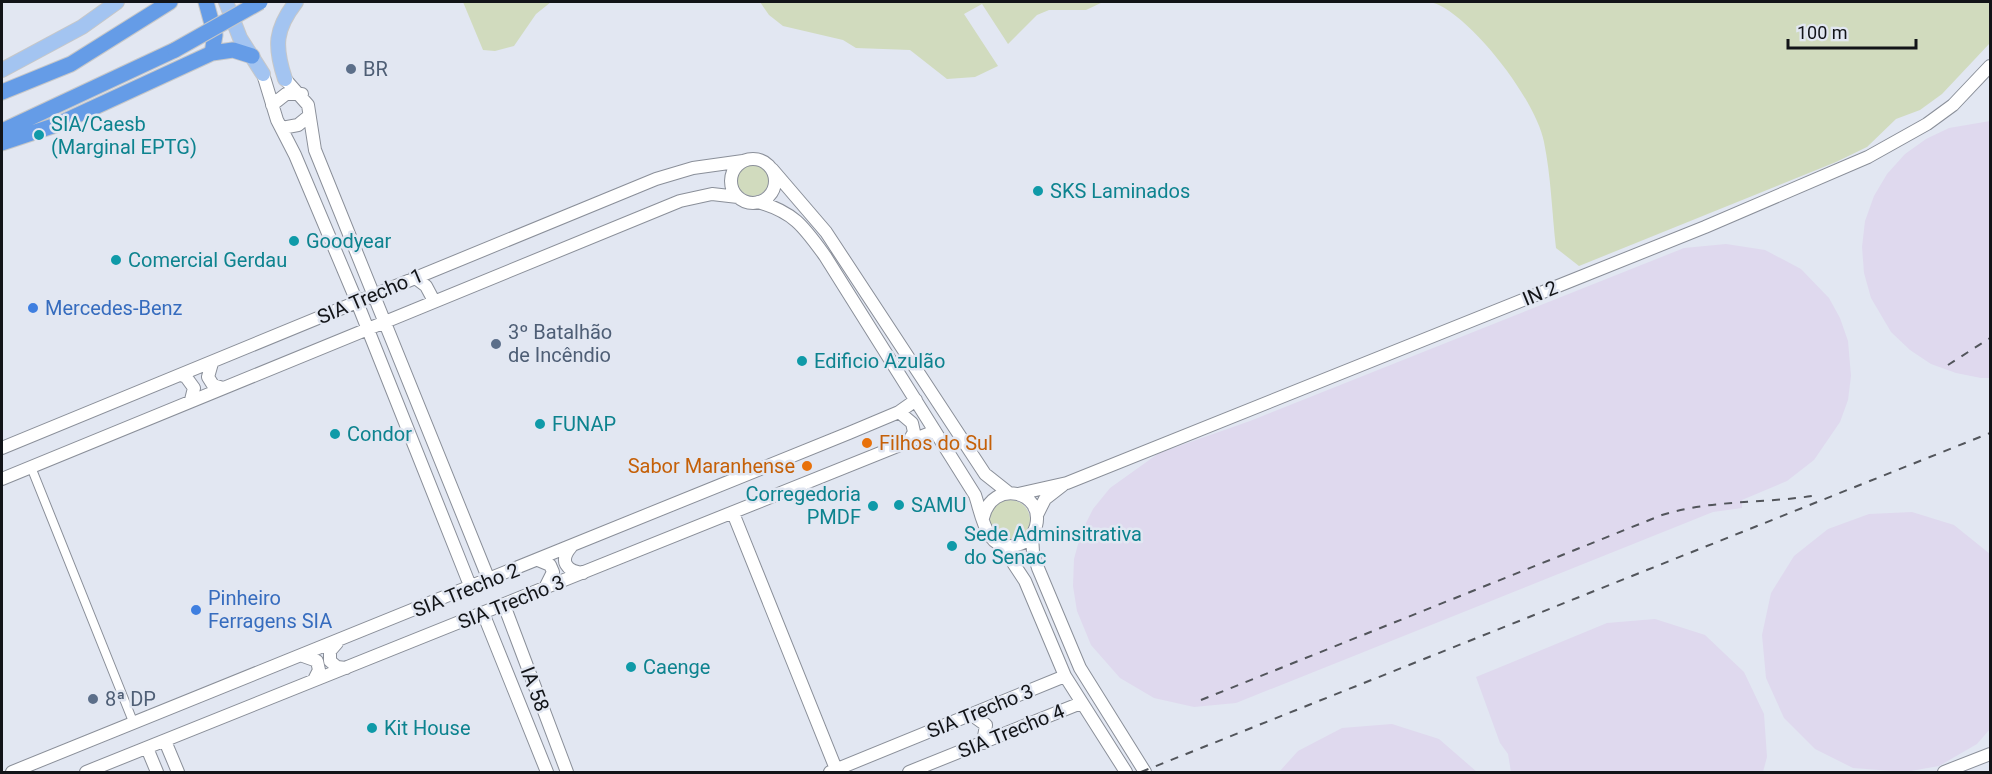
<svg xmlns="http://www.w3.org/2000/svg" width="1992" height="774" font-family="Roboto,sans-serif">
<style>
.industrial{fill:#dfd9ee}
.green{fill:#d1dbbe}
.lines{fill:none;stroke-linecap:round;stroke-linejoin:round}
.street-casing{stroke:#8a8f99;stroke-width:10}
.secondary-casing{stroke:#8a8f99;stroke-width:14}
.primary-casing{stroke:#c6c7c8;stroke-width:16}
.highway-casing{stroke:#c6c7c8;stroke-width:17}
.street{stroke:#fff;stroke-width:8}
.secondary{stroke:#fff;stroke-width:12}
.primary{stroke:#a3c4f1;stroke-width:14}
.highway{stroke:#659ce7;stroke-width:15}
.rail{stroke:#52555b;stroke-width:2;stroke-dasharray:8 8;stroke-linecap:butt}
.highway-bridge-casing{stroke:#c6c7c8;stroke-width:17;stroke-linecap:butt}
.highway-bridge{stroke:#659ce7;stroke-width:15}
.service-dot{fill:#5c6f8a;stroke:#e2e7f2;stroke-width:2}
.culture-dot{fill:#0f9aa8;stroke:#e2e7f2;stroke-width:2}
.shop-dot{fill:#3f7fe0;stroke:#e2e7f2;stroke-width:2}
.food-dot{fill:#e8710a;stroke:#e2e7f2;stroke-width:2}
.labels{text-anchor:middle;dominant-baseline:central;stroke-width:5;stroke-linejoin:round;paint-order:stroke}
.service-label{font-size:20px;fill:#4e5e75;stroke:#e2e7f2;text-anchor:start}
.culture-label{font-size:20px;fill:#0d838f;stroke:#e2e7f2;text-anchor:start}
.street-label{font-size:20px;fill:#121418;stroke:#e2e7f2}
.shop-label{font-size:20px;fill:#366cbe;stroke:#e2e7f2;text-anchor:start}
.food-label{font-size:20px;fill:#c56008;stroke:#e2e7f2;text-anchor:start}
</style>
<rect width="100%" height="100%" fill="#e2e7f2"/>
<path class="industrial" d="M1990,121v257h-9l-25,-5 -25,-9 -21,-14 -19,-18 -20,-34 -7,-25 -2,-26 3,-26 9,-25 13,-22 18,-20 21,-15 23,-11z
M1726,244l39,6 36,19 28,29 11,20 8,23 3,35 -3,24 -8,22 -26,38 -27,21 -45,19v8l-29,4 -477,191 -42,4 -40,-9 -34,-20 -29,-33 -14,-34 -4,-25 1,-27 7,-26 12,-24 17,-21 49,-35 91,-32 434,-173z
M1912,512l42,13 36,29v175l-13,15 -38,22 -34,6 -52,-4 -38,-19 -31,-31 -18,-40 -4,-43 9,-42 23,-37 34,-27 41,-15z
M1655,619l50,16 39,37 20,42 3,43 -4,15h-252l-3,-18 -8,-11 -24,-66 131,-54z
M1392,724l47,15 38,33h-198l19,-21 44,-23z"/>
<path class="green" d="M463,2h88l-15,12 -22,32 -19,5 -12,-1z
M760,2h343l-17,8h-37l-12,5 -29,29 -26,-40 -18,10 34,52 -23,11 -28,2 -37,-29 -54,-2 -13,-8 -60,-14 -14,-11z
M1398,2h592v41l-48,51 -22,16 -24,9 -29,28 -31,15 -257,104 -23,-18c-4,-35 -5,-72 -12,-106 -8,-41 -67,-118 -105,-137 -10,-5 -29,-3 -41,-3z
M737 180a16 16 0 1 1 32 0a16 16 0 1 1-32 0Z
M990 520a20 20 0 1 1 40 0a20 20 0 1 1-40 0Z"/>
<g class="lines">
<defs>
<path id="street" d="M31,467l103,257"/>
<path id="secondary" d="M263,74l14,46 18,35 62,147 114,286
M285,79l23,26 7,45 174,430
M272,105l14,-11h16
M282,128l16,-3 11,-9
M731 181a22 22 0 1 1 44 0a22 22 0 1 1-44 0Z
M772,169l54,63 159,242 24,19
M758,202c36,10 46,25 67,54l150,239c7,20 11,59 42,50 9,-2 17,-10 19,-19 9,-35 -44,-48 -53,-8
M414,277l12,9 8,15
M212,363l-4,14 5,8 10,3
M181,375l5,2 8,11 -3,12
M899,412l13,11 2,9 -5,9
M2,448l654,-269 37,-11 50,-7
M2,479l678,-278 32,-7 26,3
M1018,494l49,-11 638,-256 163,-70 59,-33 26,-19 37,-39
M733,513l103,256
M1037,515l8,-16 18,-14
M1032,535l1,17 5,16 42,100 65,104
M1002,546l23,35 40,95 61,96
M571,547c-12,14 -5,24 12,26
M538,560l12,5 3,7 -8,16
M504,605l63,167
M483,613l64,159
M337,643l-7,8v10l7,6 9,1
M303,656l14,5 2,9 -5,10
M972,715l14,10 -3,18
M165,741l13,31
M147,748l10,24
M12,772l837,-339 50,-21 17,-12
M86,772l849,-341
M830,772l235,-96
M909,772l172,-69
M1944,772l46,-18"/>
<path id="primary" d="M226,2l14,36 23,36
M2,70l80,-43 35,-25
M285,79c-11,-33 -10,-50 11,-77"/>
<path id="highway" d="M206,2l9,33 -3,18
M2,92l69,-28 99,-62
M2,131l173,-81
M2,143l54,-18 156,-72 21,-3 19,6"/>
</defs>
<use href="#street" class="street-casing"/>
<use href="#secondary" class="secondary-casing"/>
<use href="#primary" class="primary-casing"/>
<use href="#highway" class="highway-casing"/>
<use href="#street" class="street"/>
<use href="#secondary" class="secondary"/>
<use href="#primary" class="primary"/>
<use href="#highway" class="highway"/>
<path class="rail" d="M1948,365l42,-27
M1201,700l461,-185c51,-16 104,-11 156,-20
M1141,772l849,-339"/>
<defs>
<path id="highway-bridge" d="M175,50l85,-48"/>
</defs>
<use href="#highway-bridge" class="highway-bridge-casing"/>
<use href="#highway-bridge" class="highway-bridge"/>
</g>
<g class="service-dot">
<circle cx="351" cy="69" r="6"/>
<circle cx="496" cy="344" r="6"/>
<circle cx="93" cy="699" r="6"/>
</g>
<g class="culture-dot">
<circle cx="39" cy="135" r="6"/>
<circle cx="1038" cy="191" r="6"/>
<circle cx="294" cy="241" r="6"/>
<circle cx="116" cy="260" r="6"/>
<circle cx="802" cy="361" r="6"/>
<circle cx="540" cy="424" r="6"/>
<circle cx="335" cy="434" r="6"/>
<circle cx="899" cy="505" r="6"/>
<circle cx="873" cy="506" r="6"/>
<circle cx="952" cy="546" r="6"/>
<circle cx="631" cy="667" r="6"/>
<circle cx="372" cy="728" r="6"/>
</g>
<g class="shop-dot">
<circle cx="33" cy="308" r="6"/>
<circle cx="196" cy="610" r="6"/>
</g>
<g class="food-dot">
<circle cx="867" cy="443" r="6"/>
<circle cx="807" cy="466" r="6"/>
</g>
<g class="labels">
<g class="service-label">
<text x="363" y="69">BR</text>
<text x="508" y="332">3º Batalhão<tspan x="508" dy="23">de Incêndio</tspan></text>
<text x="105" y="699">8ª DP</text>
</g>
<g class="culture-label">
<text x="51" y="124">SIA/Caesb<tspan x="51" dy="23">(Marginal EPTG)</tspan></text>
<text x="1050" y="191">SKS Laminados</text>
<text x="306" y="241">Goodyear</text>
<text x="128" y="260">Comercial Gerdau</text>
<text x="814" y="361">Edificio Azulão</text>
<text x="552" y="424">FUNAP</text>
<text x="347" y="434">Condor</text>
<text x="861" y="494" text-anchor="end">Corregedoria<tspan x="861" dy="23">PMDF</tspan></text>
<text x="911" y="505">SAMU</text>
<text x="964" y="534">Sede Adminsitrativa<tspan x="964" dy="23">do Senac</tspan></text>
<text x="643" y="667">Caenge</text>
<text x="384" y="728">Kit House</text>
</g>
<g class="street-label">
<text transform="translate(1540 293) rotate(-22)">IN 2</text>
<text transform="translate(370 296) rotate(-23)">SIA Trecho 1</text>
<text transform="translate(466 590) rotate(-22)">SIA Trecho 2</text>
<text transform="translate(511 602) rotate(-22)">SIA Trecho 3</text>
<text transform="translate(535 689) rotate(69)">IA 58</text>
<text transform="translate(980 711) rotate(-22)">SIA Trecho 3</text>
<text transform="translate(1011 731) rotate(-22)">SIA Trecho 4</text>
</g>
<g class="shop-label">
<text x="45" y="308">Mercedes-Benz</text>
<text x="208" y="598">Pinheiro<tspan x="208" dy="23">Ferragens SIA</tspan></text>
</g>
<g class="food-label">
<text x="879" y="443">Filhos do Sul</text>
<text x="795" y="466" text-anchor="end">Sabor Maranhense</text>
</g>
</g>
<rect width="1992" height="774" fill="none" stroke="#121418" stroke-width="6"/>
<path d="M1788 39v9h128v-9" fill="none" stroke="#121418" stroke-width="3"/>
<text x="1797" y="39" font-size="18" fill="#121418" stroke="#e2e7f2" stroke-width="4.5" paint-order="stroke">100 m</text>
</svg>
